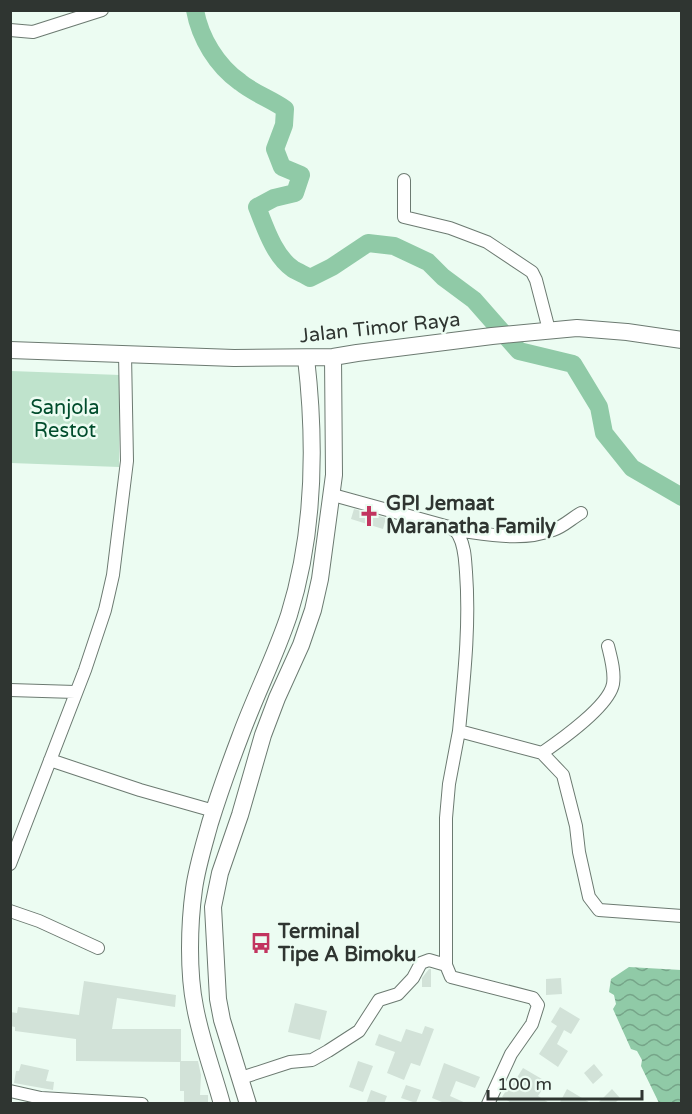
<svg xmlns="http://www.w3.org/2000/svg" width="692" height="1114" font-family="'Varela Round',sans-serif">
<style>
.green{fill:#bfe3cc}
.water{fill:url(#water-waves)}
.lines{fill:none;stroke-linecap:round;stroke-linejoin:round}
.river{stroke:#90caa7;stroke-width:18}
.building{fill:#d2e2d8}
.minor-casing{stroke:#6c7a71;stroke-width:14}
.highway-casing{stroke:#6c7a71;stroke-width:18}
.minor{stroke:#fff;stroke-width:12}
.highway{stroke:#fff;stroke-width:16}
.labels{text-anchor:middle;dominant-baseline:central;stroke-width:5;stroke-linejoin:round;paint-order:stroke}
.street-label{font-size:20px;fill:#2f3531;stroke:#ecfcf2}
.park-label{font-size:20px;fill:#004c2c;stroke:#ecfcf2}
.poi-label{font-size:20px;font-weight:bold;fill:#2f3531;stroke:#ecfcf2;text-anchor:start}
</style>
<defs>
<pattern id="water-waves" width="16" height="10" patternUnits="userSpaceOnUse" patternTransform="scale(1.5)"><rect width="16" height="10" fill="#90caa7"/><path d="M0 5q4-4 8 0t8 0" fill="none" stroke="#76a589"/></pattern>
</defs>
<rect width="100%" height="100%" fill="#ecfcf2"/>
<path class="green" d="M11,371l109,4 -1,92 -108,-4z"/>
<path class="water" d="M629,967l52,3v133h-22l-18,-37 1,-6 -5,-9 -6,-2 -18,-40 3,-5 -2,-9 -5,-3 2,-13z"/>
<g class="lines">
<path class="river" d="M195,10c5,28 22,56 45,72 13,11 31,17 45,27l-1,16 -9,24 7,18 19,8 -6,18 -21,5 -17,9c8,20 17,49 36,62 5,3 12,6 17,9l22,-11 36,-24 26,3 34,16 15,15 31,23 45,51 54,13 26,43 5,26 28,35 50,29"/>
</g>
<path class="building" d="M354,509l32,9 -3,11 -32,-10z
M429,969h2v18h-9v-9z
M561,978l1,16 -16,1v-16z
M84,981l92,14 -1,12 -58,-9 -5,31h69v32h17l3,14 -1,20h8v9h-24v-13h-4v-29l-104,-1v-22l-61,-8v-4l-5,-1v-14l7,1 1,-6 61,8z
M295,1003l32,8 -7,29 -32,-8z
M560,1007l20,12 -9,15 -7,-4 -7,14 11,7 -10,16 -19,-13 18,-28 -6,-4z
M425,1026l9,3 -14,37 -9,-3 -7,17 -17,-7 8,-21 -20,-7 4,-11 22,8 5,-13 16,5z
M358,1061l15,5 -10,26 -14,-5z
M444,1063l36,14 -5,11 -19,-7 -6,15 18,8h-21l-15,-6z
M21,1064l28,6 -3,11 8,1 -1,8 -39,-7 2,-12h3z
M594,1064l9,11 -10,9 -9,-11z
M523,1068l24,14 -9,14 13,8h-38l-11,-7 9,-14 2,1z
M406,1085l15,5 -5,13 -15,-5z
M567,1089l25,15h-33z
M612,1089l8,9 -6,6h-17z
M371,1090l16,6 -3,8h-18z"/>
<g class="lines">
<defs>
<path id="minor" d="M10,30l23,2 69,-22
M404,180v37l46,11 37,14 45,30 4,8 13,50
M333,495l116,32c4,2 8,4 10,9 6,11 6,24 7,36 4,53 -2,106 -7,159
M455,530c32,4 67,12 98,0 10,-3 19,-12 28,-17
M10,690l65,2
M542,753c19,-13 67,-47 71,-69 2,-12 -2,-26 -5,-38
M50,760l90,30 74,21
M10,864l75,-194 20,-60 8,-35 14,-114 -2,-107
M10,911l29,10 59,27
M241,1078l49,-16 22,-2 16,-9 31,-20 20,-31 19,-6 15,-16 8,-15 8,-3 17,5
M10,1091l31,7 101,6
M488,1104l23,-50 21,-30 6,-19 -5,-7 -82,-21 -5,-12v-147l3,-34 10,-53 83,22 21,22 13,51 3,26 10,45 10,13 83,6"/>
<path id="highway" d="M10,350l224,8 99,-1 24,-4 135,-17 85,-8 50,4 55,8
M222,1104c-9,-33 -21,-64 -27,-97 -7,-35 -6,-82 -1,-118 3,-22 10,-44 16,-66 9,-29 19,-57 30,-86 15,-41 35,-80 49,-122 26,-83 27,-171 17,-257
M248,1104l-26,-84 -4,-21 -5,-92 7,-34 20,-58 23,-80 14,-37 24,-53 12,-35 7,-31 14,-104 -1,-118"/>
</defs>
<use href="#minor" class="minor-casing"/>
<use href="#highway" class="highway-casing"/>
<use href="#minor" class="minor"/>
<use href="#highway" class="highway"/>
</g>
<defs>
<symbol id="church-bare" viewBox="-9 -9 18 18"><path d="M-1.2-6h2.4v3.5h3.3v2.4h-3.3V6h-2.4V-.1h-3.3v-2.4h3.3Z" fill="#c2345f" stroke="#ecfcf2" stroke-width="2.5" paint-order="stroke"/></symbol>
<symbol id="bus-bare" viewBox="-9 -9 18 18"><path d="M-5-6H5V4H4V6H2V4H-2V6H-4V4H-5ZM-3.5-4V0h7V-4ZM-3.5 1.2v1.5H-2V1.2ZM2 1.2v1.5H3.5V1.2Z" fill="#c2345f" stroke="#ecfcf2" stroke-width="2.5" paint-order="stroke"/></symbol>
</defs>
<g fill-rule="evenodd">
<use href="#church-bare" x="354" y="501" width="30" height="30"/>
<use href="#bus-bare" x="246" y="928" width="30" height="30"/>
</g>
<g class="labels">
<g class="street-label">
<text transform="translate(380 328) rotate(-6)">Jalan Timor Raya</text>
</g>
<g class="park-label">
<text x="65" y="408">Sanjola<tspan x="65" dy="23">Restot</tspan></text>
</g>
<g class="poi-label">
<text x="386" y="504">GPI Jemaat<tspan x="386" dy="23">Maranatha Family</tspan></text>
<text x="278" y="932">Terminal<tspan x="278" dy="23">Tipe A Bimoku</tspan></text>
</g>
</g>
<rect width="692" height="1114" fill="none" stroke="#2f3531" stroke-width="24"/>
<path d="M488 1090v9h154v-9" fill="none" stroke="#2f3531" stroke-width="3"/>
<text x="497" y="1090" font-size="18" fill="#2f3531" stroke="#ecfcf2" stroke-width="4.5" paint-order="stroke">100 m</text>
</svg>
